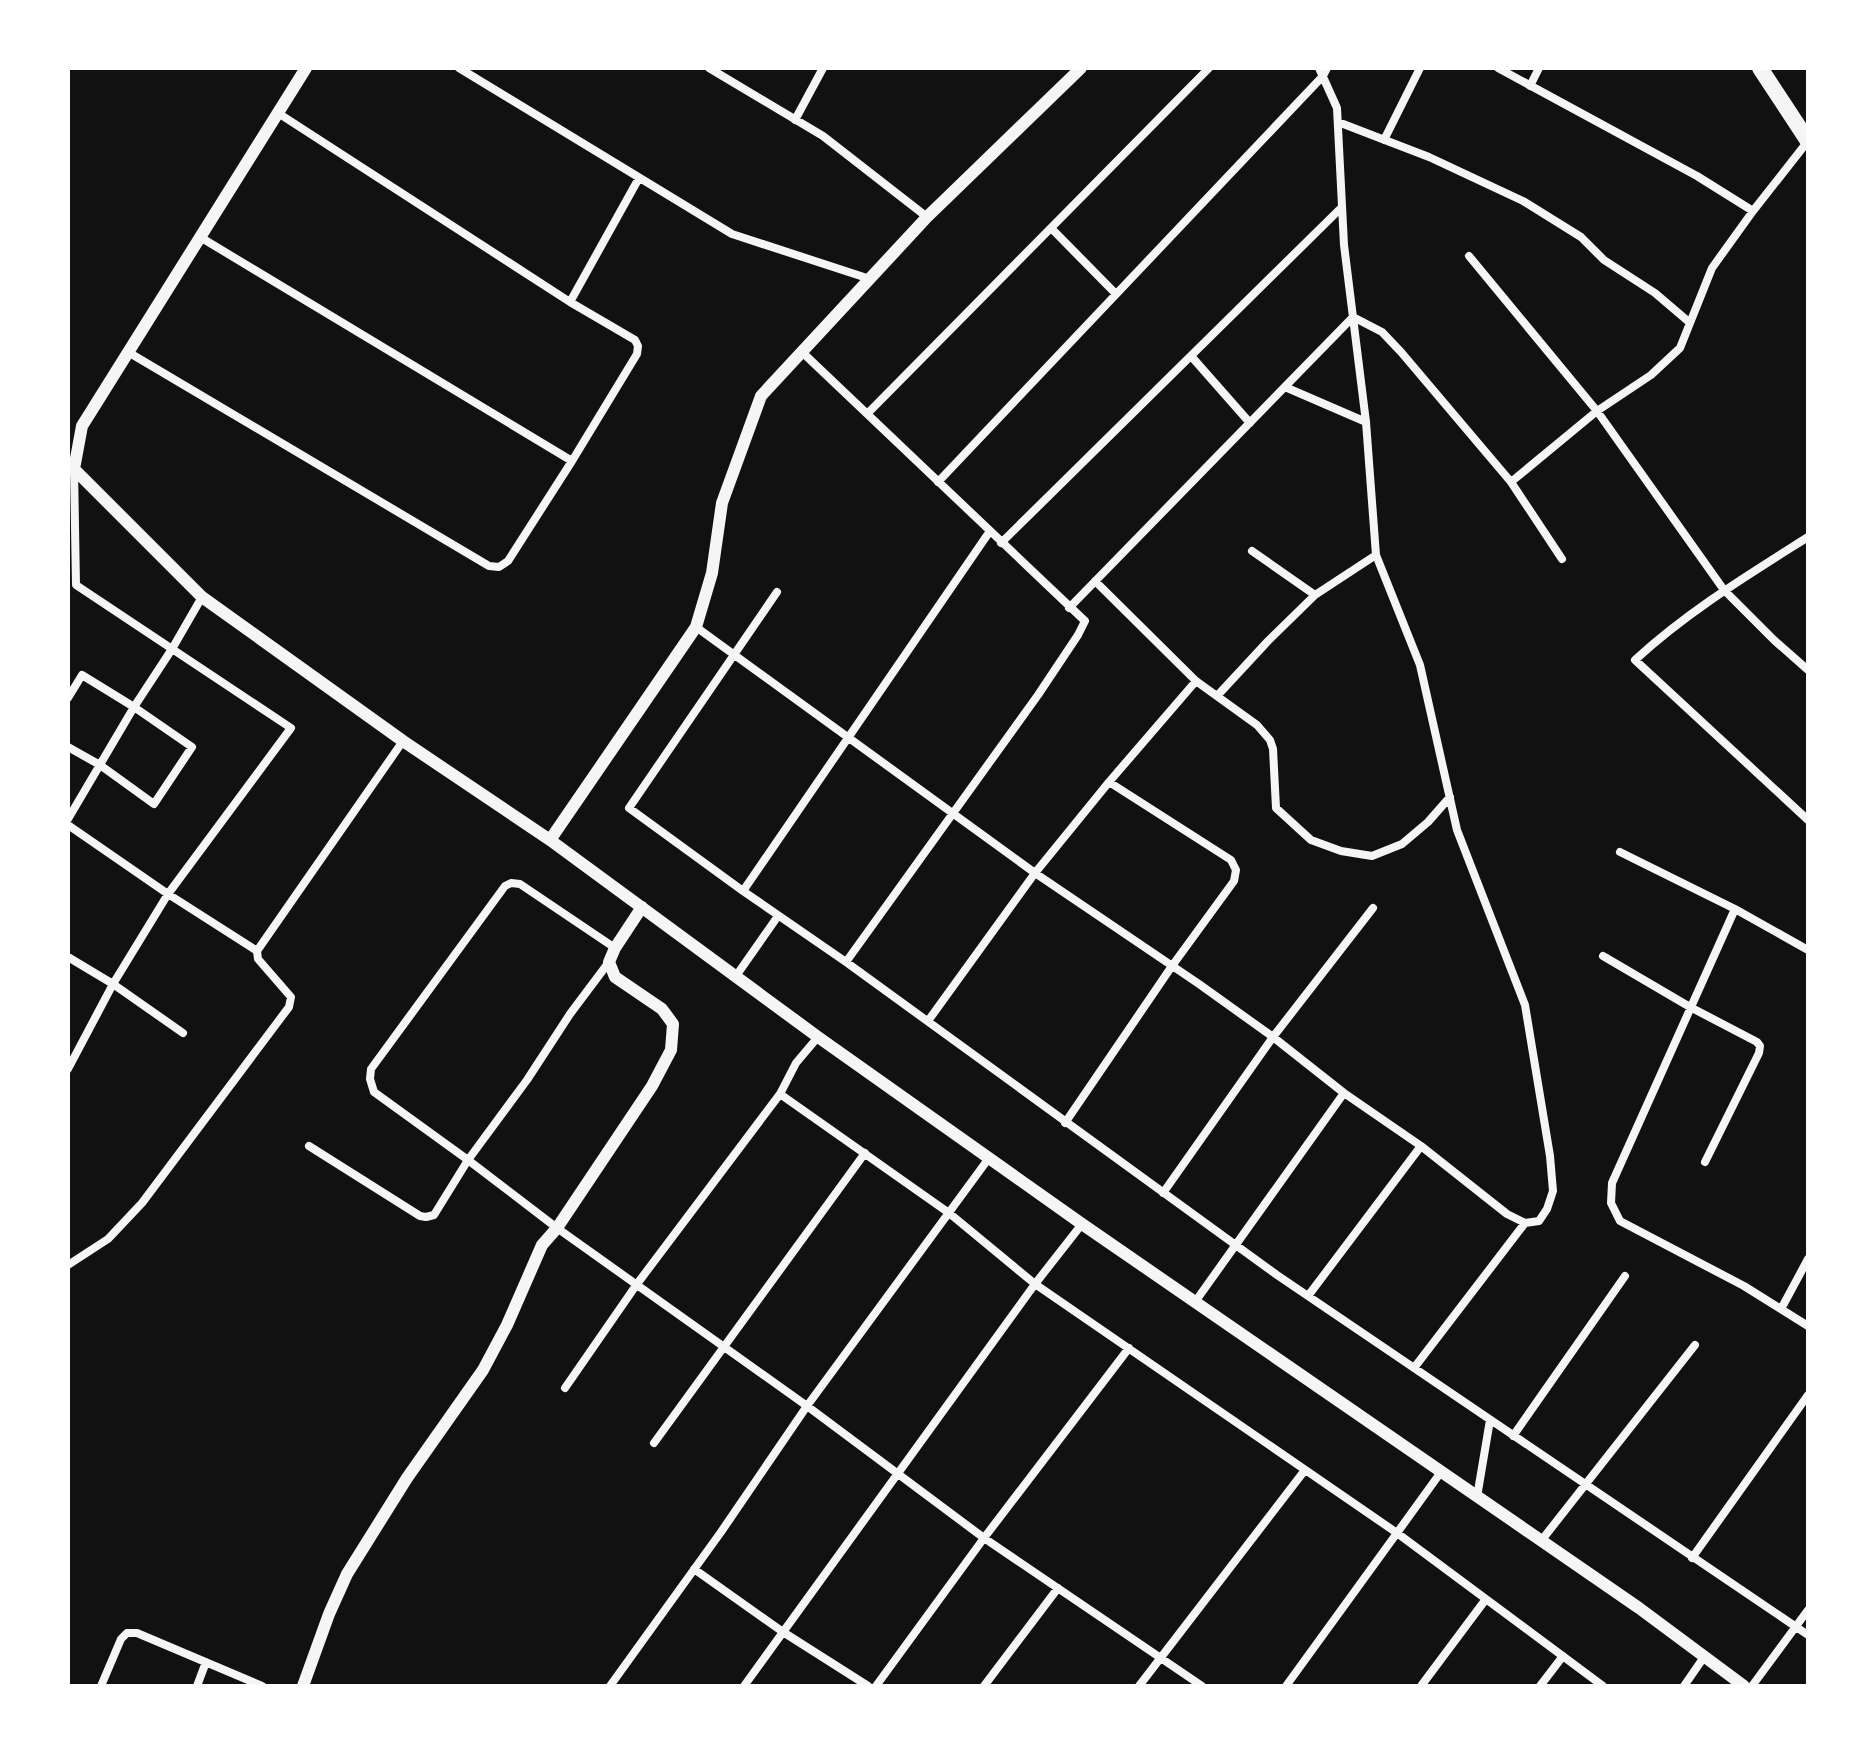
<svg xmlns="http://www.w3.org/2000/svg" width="1876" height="1754" font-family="'Alegreya Sans',sans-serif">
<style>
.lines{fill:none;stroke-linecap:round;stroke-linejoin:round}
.minor{stroke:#f5f5f5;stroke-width:8}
.tertiary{stroke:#f5f5f5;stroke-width:12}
.primary{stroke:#f5f5f5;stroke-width:16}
</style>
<rect width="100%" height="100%" fill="#111"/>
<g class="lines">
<path class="minor" d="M459,68l273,166 138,45
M709,68l114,68 104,81
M1498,68l199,108 56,35
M1530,86l9,-18
M795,120l28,-52
M1338,122l91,35 94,44 58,36 23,23 51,33 34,29
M1384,140l36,-72
M1051,228l65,66
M200,237l372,224
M1469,256l128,155 127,179 50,50 34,30
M570,302l69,-124
M128,352l361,214 10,1 9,-6 64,-100 65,-107 1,-8 -3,-6 -65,-38 -292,-189
M802,352l283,269 -7,14 -40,60 -192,267
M1191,356l59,67
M1285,387l81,35
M867,414l342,-346
M938,482l385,-406 4,-8
M1511,482l86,-71 54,-36 29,-27 32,-80 41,-57 55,-70
M1808,537c-60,38 -121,75 -173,123l173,160
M1001,543l341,-336
M1252,551l63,44
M1095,581l101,100 61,44 13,15 3,9 3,59 35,32 30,11 31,5 30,-12 26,-22 22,-25
M777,592l-148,216 114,83 103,71 431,313 531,360
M1069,608l284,-291 29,15 19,20 110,130 51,77
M696,627l339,246 164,111 74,53 71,56 77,53 86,68 18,9 14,-2 8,-12 6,-18 -3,-35 -25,-151 -68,-175 -37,-165 -44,-110 -10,-133 -22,-177 -7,-137 -18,-40
M1217,696l51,-55 47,-46 61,-40
M68,698l14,-23 52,32 58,40 -38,57 -54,-39 -32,-18
M68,819l66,-112 38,-58 30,-52
M68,825l100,69 89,57
M1620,852l115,57
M743,891l247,-360
M1808,950l-73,-41 -123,274 -1,20 9,18 124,65 64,40
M1603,956l87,51 67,35 3,4 -1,7 -54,109
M68,957l45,27 55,-90 123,-166 -215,-143 -2,-116
M609,962l-39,52 -43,66 -59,80 89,68 250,178 177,132 218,148
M736,976l42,-60
M928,1021l107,-148 74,-91 87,-101
M68,1069l45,-85 70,49
M1065,1123l107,-157 62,-85 2,-11 -5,-10 -122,-78
M309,1146l111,70 6,1 8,-2 34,-55 -94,-68 -4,-13 1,-10 134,-183 6,-3 9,1 95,64
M1163,1193l110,-156 100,-129
M1082,1224l-47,60 362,249 44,-61
M68,1265l40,-26 34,-36 147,-196 2,-10 -33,-38 -1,-8 146,-210
M1308,1296l113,-150
M1195,1302l149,-209
M1781,1309l27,-50
M1414,1368l111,-145
M565,1388l72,-104 143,-190
M1513,1436l112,-160
M654,1443l211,-290
M1477,1497l13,-77
M1541,1541l154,-196
M1692,1558l116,-163
M694,1569l89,63 85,54
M101,1686l20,-47 6,-6h10l125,53
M197,1686l9,-24
M610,1686l111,-154 86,-126 182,-248
M744,1686l291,-402 -86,-71 -169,-119 16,-31 22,-26
M876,1686l108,-148 145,-190
M984,1686l74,-98
M1139,1686l166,-216
M1286,1686l111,-153 206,153
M1421,1686l65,-87
M1540,1686l23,-30
M1684,1686l20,-29
M1752,1686l56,-76"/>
<path class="tertiary" d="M306,68l-224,358 -8,43 128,128 201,144 147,99 268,197 264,187 557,384 105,78
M550,840l146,-213 16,-54 10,-70 39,-107 166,-179 154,-149
M303,1686l26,-72 18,-40 60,-96 76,-108 24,-45 35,-80 15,-17 95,-142 19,-36 2,-26 -11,-15 -47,-32 -6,-15 6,-14 27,-41"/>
<path class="primary" d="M1760,68l48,73"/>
</g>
<rect width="1876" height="1754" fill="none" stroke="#ffffff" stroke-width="140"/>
</svg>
